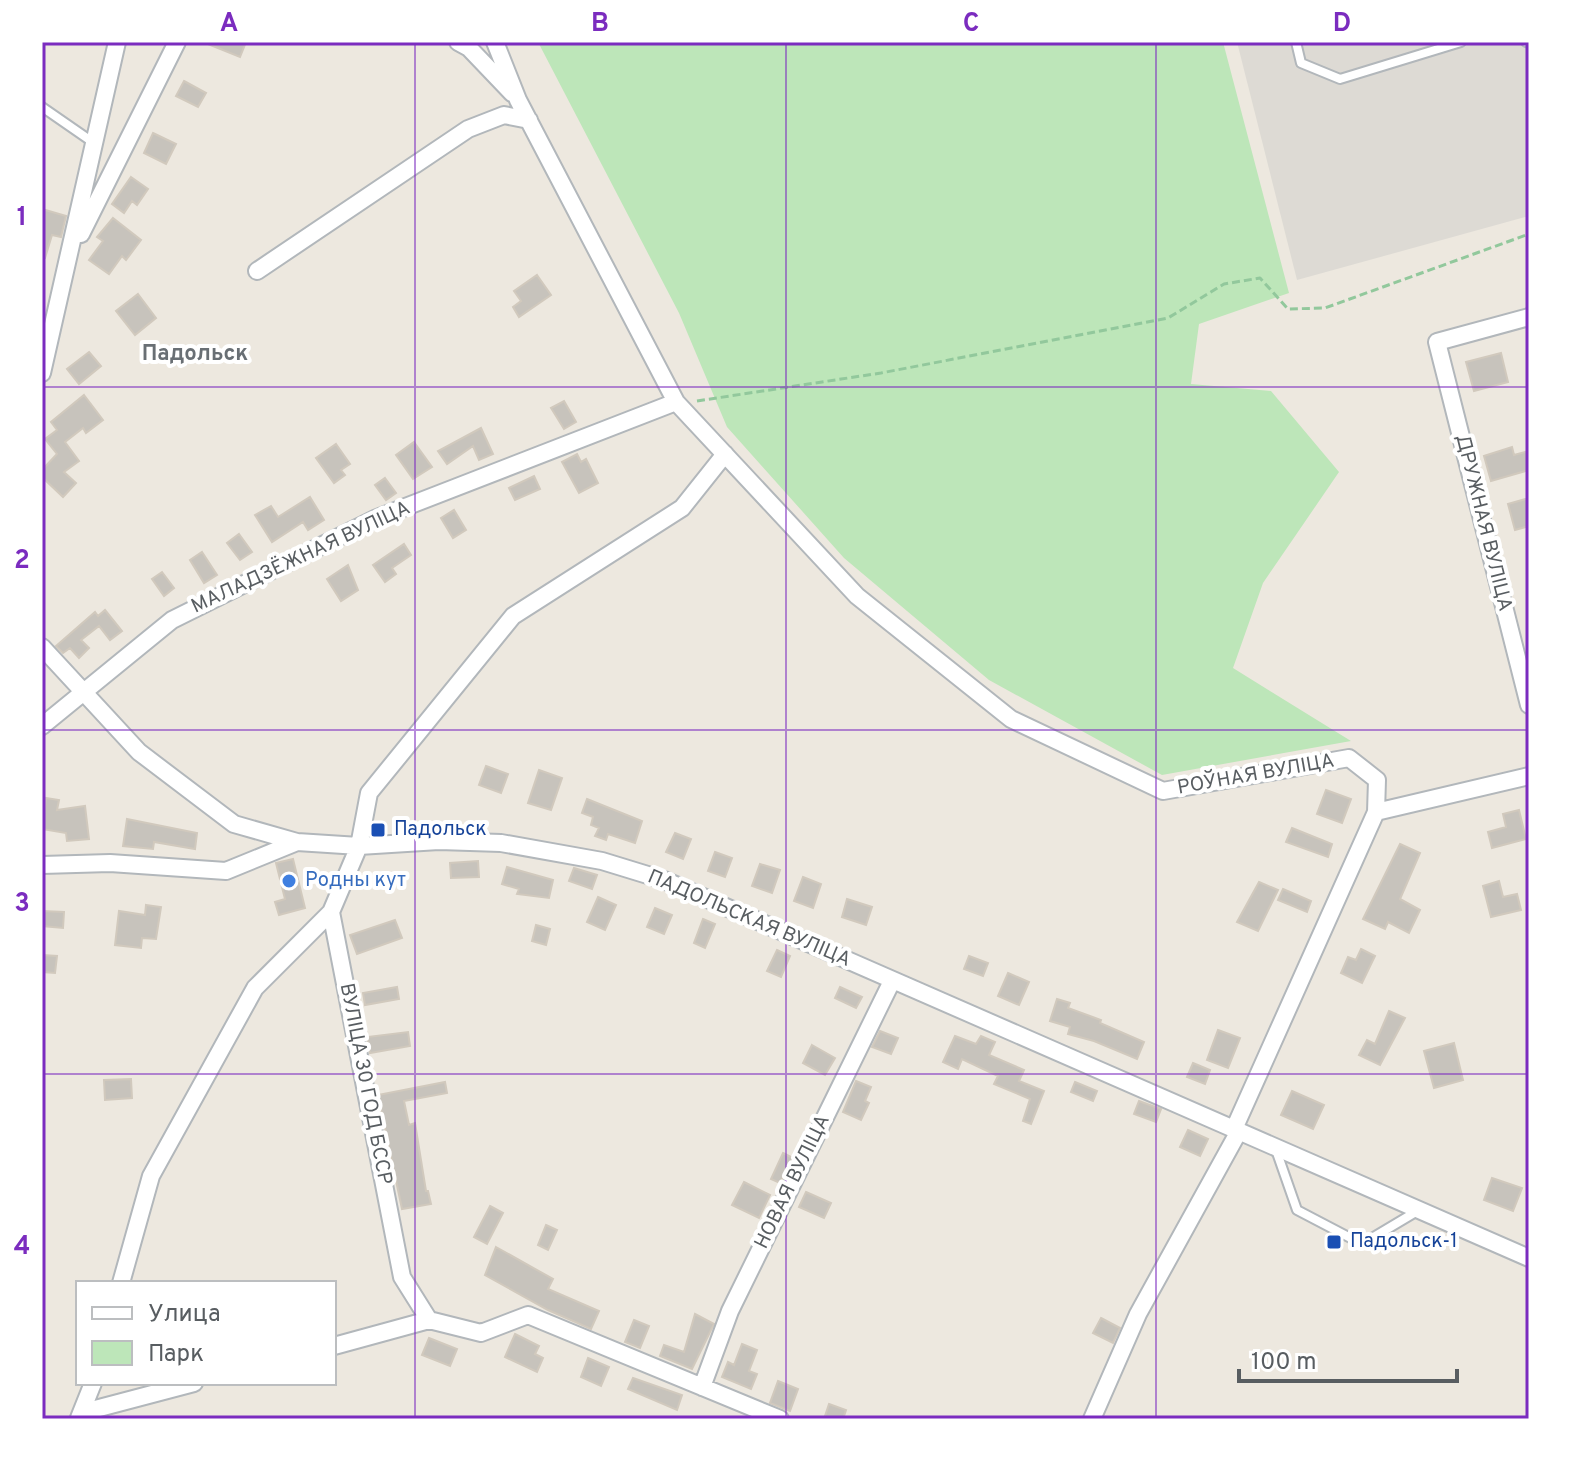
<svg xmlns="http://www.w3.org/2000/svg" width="1571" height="1461" font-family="Overpass,sans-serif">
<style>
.industrial{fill:#dddad4}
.green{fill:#bde6b9}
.building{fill:#c7c3bc;stroke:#d1c9bd;stroke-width:2}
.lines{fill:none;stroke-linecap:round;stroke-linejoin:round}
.lane-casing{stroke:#b2b7bb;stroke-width:12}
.street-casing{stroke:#b2b7bb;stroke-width:20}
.path{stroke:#92c89c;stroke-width:3;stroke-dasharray:8 4;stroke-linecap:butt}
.lane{stroke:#fff;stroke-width:8}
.street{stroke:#fff;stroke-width:16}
.grid{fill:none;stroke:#7b2cbf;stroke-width:2;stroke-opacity:0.55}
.transit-dot{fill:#1a4fb4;stroke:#fff;stroke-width:3}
.shop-dot{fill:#3f7fe0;stroke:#fff;stroke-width:3}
.labels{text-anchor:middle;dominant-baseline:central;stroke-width:8;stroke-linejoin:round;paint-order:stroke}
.street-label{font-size:20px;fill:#585d61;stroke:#fff}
.transit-label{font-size:20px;fill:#164399;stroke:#fff;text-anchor:start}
.shop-label{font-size:20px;fill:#366cbe;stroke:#fff;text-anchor:start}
.neighbourhood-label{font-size:22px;font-weight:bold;fill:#696f74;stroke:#fff}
.neatline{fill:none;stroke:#7b2cbf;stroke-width:3}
.grid-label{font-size:26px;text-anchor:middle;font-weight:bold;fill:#7b2cbf}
</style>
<rect width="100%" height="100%" fill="#ede8df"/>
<path class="industrial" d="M1237,42h292v174l-232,64z"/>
<path class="green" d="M538,42h685l66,251 -90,31 -8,60 80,7 68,81 -76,111 -30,85 118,73 -189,34 -173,-95 -145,-122 -117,-131 -48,-114z"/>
<path class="building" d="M203,42h43l-6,15z
M184,81l22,12 -8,14 -22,-11z
M153,133l23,11 -10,20 -22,-11z
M131,177l17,12 -11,16 -5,-4 -8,12 -12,-9z
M42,209l24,7 -5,21 -9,-2 -7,23h-3z
M113,218l28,22 -15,20 -4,-4 -13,18 -20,-14 14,-19 -6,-4z
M537,275l14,20 -32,22 -6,-10 8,-6 -7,-10z
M138,294l18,24 -21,17 -19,-24z
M89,352l12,14 -22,18 -12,-15z
M1501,353l7,29 -34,9 -8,-29z
M84,395l19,25 -17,13 -3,-5 -18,14 14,19 -15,11 12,11 -13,14 -21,-20v-7l15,-16 -12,-15 12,-9 -6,-8z
M564,401l12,21 -12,7 -13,-21z
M481,428l12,26 -14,6 -6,-14 -26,18 -9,-13z
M414,442l18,25 -19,12 -17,-24z
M336,444l14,20 -9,6 4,5 -11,8 -18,-25z
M1512,447l2,8 15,-4v19l-38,11 -7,-25z
M577,454l4,8 5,-3 12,24 -19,10 -17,-31z
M534,476l6,13 -25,11 -6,-12z
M385,478l11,15 -10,7 -11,-15z
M310,497l14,23 -16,10 -5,-8 -31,20 -17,-27 16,-9 7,11z
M1529,498v28l-14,4 -7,-26z
M454,510l12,20 -13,8 -12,-20z
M239,534l13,18 -12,8 -13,-17z
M404,544l7,11 -19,13 4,6 -11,8 -12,-17z
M202,552l15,23 -13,8 -14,-23z
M348,565l10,25 -17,11 -14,-22z
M162,572l12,16 -10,8 -12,-17z
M105,610l17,21 -12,9 -11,-14 -18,14 8,8 -10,10 -9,-10 -7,5 -7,-7 39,-34 3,4z
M486,766l22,8 -7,19 -22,-8z
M539,770l23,8 -11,32 -23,-7z
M1326,790l25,9 -9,24 -25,-9z
M46,798l13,2 -2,10 28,-4 4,33 -22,2 -1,-8 -24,-4z
M587,799l55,22 -7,22 -27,-9 -2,6 -11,-4 4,-8 -8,-3 2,-8 -11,-4z
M1519,810l7,29 -34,9 -4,-16 18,-5 -3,-13z
M127,819l70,14 -2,16 -41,-7 -1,7 -30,-3z
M1292,828l40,16 -4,13 -42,-15z
M675,833l16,6 -8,20 -17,-7z
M1400,844l20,9 -20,46 20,11 -11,23 -21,-11 -3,7 -22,-10z
M715,852l17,6 -7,19 -17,-6z
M293,859l12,49 -26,7 -4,-13 10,-3 -9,-36z
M478,861l1,16 -28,1 -1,-15z
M760,864l20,6 -8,23 -20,-7z
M507,867l46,13 -4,18 -32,-4 2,-5 -17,-5z
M574,868l23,7 -5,14 -23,-8z
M803,877l18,7 -8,24 -19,-7z
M1499,881l4,16 14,-3 4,16 -30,7 -8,-31z
M1259,882l19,8 -20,41 -21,-9z
M1283,889l28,12 -4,11 -29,-12z
M598,897l18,8 -11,25 -18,-8z
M847,899l25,8 -6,18 -24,-8z
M146,905l15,2 -5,32 -14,-1 -1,10 -26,-3 4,-34 26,4z
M655,908l17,7 -8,19 -17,-7z
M42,911l22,1 -1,16 -21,-2z
M703,919l12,5 -10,24 -11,-5z
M395,920l7,18 -45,16 -7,-19z
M536,925l14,4 -4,16 -14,-4z
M1361,949l14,7 -13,27 -21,-10 7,-16 8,3z
M777,950l13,6 -9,21 -14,-6z
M42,955l15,1 -2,17 -13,-1z
M969,956l19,7 -5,13 -19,-7z
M1008,973l21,9 -10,23 -21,-9z
M397,987l2,12 -34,6 -2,-12z
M840,987l22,10 -6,11 -21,-10z
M1057,999l13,4 -2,5 33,12 -1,3 44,19 -7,17 -43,-18 -26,-7 2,-7 -20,-6z
M1389,1011l16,7 -25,47 -21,-10 8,-15 8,4z
M1218,1030l22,8 -12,30 -21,-8z
M880,1031l18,7 -7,16 -19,-7z
M408,1032l2,14 -40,7 -3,-16z
M955,1036l21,8 5,-8 14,6 -6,13 35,15 -5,11 25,10 -13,33 -8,-3 7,-22 -36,-15 4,-8 -36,-17 -4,10 -15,-7z
M1454,1043l9,37 -29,8 -10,-37z
M812,1045l23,13 -10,17 -22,-12z
M1193,1063l17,7 -5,14 -18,-7z
M131,1079l1,19 -27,2 -1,-20z
M856,1081l15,6 -6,14 4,2 -8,17 -18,-8z
M445,1082l2,11 -43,8 5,24 6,-2 11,68h2l3,13 -29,5 -24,-114z
M1075,1082l22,9 -4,10 -22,-9z
M1292,1091l32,14 -11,24 -32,-14z
M1139,1101l22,8 -5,13 -22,-8z
M1188,1130l20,9 -8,17 -20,-9z
M783,1153l10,5 -13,25 -9,-4z
M1492,1178l30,10 -9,23 -29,-11z
M744,1182l26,13 -11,23 -27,-13z
M806,1192l25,11 -7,15 -25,-11z
M490,1206l13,7 -16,31 -13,-7z
M546,1225l11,5 -9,20 -10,-5z
M496,1247l57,32 -5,10 51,22 -8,18 -43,-19 -63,-35z
M695,1314l19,10 -22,45 -32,-13 4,-11 20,7z
M1101,1318l19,10 -7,15 -20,-10z
M634,1320l15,6 -9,22 -15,-6z
M515,1334l24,12 -4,8 8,4 -6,14 -32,-15z
M429,1338l28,11 -7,17 -28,-11z
M742,1344l15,6 -8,21 8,3 -6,15 -29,-12 6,-15 6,3z
M588,1358l21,9 -8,19 -20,-9z
M633,1378l49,17 -5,15 -49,-21z
M778,1381l20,8 -8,22 -20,-8z
M829,1404l17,6 -3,9h-19z"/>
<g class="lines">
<defs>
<path id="lane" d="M1296,42l5,21 39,16 121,-37
M1526,42l3,1
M42,107l52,36
M1275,1147l22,63 65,34 57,-34"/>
<path id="street" d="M458,42l11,6 43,45
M495,42l23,58 158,302 181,194 154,123 152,72 186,-33 28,22 -1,32 -142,317
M81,234l96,-192
M257,271l211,-142 36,-14 25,5
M1529,317l-92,25 92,363
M42,373l75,-331
M42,647l97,105 95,72 63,18
M42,726l130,-106 205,-102 299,-116
M1376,812l153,-36
M42,865l68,-2 116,8 71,-29 62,4 80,-5 62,2 101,18 62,19 865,378
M121,1283l30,-107 104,-188 76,-76
M429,1320l-27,-43 -71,-365 28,-66 10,-53 144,-177 169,-108 43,-54
M334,1346l95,-26 52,13 47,-18 252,104
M702,1387l28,-76 162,-330
M84,1412l110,-29
M79,1418l14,-35
M1092,1419l46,-105 101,-183"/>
</defs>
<use href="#lane" class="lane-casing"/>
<use href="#street" class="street-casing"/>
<path class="path" d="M697,401l184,-28 287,-55 56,-34 36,-6 28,31 37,-1 204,-74"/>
<use href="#lane" class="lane"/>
<use href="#street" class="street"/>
</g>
<path class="grid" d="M415,42v1377M786,42v1377M1156,42v1377M42,387h1487M42,730h1487M42,1074h1487"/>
<g class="transit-dot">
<rect x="370" y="822" width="16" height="16" rx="4"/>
<rect x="1326" y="1234" width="16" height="16" rx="4"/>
</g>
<circle class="shop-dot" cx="289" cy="881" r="8"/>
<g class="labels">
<g class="street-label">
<text transform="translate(1483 523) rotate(76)">ДРУЖНАЯ ВУЛІЦА</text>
<text transform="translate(301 558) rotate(-25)">МАЛАДЗЁЖНАЯ ВУЛІЦА</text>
<text transform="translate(1256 775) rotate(-10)">РОЎНАЯ ВУЛІЦА</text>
<text transform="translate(749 919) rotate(23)">ПАДОЛЬСКАЯ ВУЛІЦА</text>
<text transform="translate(365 1084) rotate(79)">ВУЛІЦА 30 ГОД БССР</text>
<text transform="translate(793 1182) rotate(-64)">НОВАЯ ВУЛІЦА</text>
</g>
<g class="transit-label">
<text x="394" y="830">Падольск</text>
<text x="1350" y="1242">Падольск-1</text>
</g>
<g class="shop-label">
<text x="305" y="881">Родны кут</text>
</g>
<g class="neighbourhood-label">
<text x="195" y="354">Падольск</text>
</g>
</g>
<rect width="1571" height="1461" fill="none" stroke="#ffffff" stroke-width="88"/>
<rect x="76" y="1281" width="260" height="104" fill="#ffffff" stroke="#bcbec0" stroke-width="2"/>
<rect x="92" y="1307" width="40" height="12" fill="#ffffff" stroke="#bcbec0" stroke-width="2"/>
<text x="148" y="1321" font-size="24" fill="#585d61">Улица</text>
<rect x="92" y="1341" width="40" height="24" fill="#bde6b9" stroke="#bcbec0" stroke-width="2"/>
<text x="148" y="1361" font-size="24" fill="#585d61">Парк</text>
<path d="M1239 1369v12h218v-12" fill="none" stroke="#585d61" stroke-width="4"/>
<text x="1251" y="1369" font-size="24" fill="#585d61" stroke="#ffffff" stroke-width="6" paint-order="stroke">100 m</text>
<rect x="44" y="44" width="1483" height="1373" class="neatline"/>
<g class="grid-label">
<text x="229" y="31">A</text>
<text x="600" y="31">B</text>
<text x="971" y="31">C</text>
<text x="1342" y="31">D</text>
<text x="22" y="225">1</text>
<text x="22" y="568">2</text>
<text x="22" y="911">3</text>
<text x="22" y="1254">4</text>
</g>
</svg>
